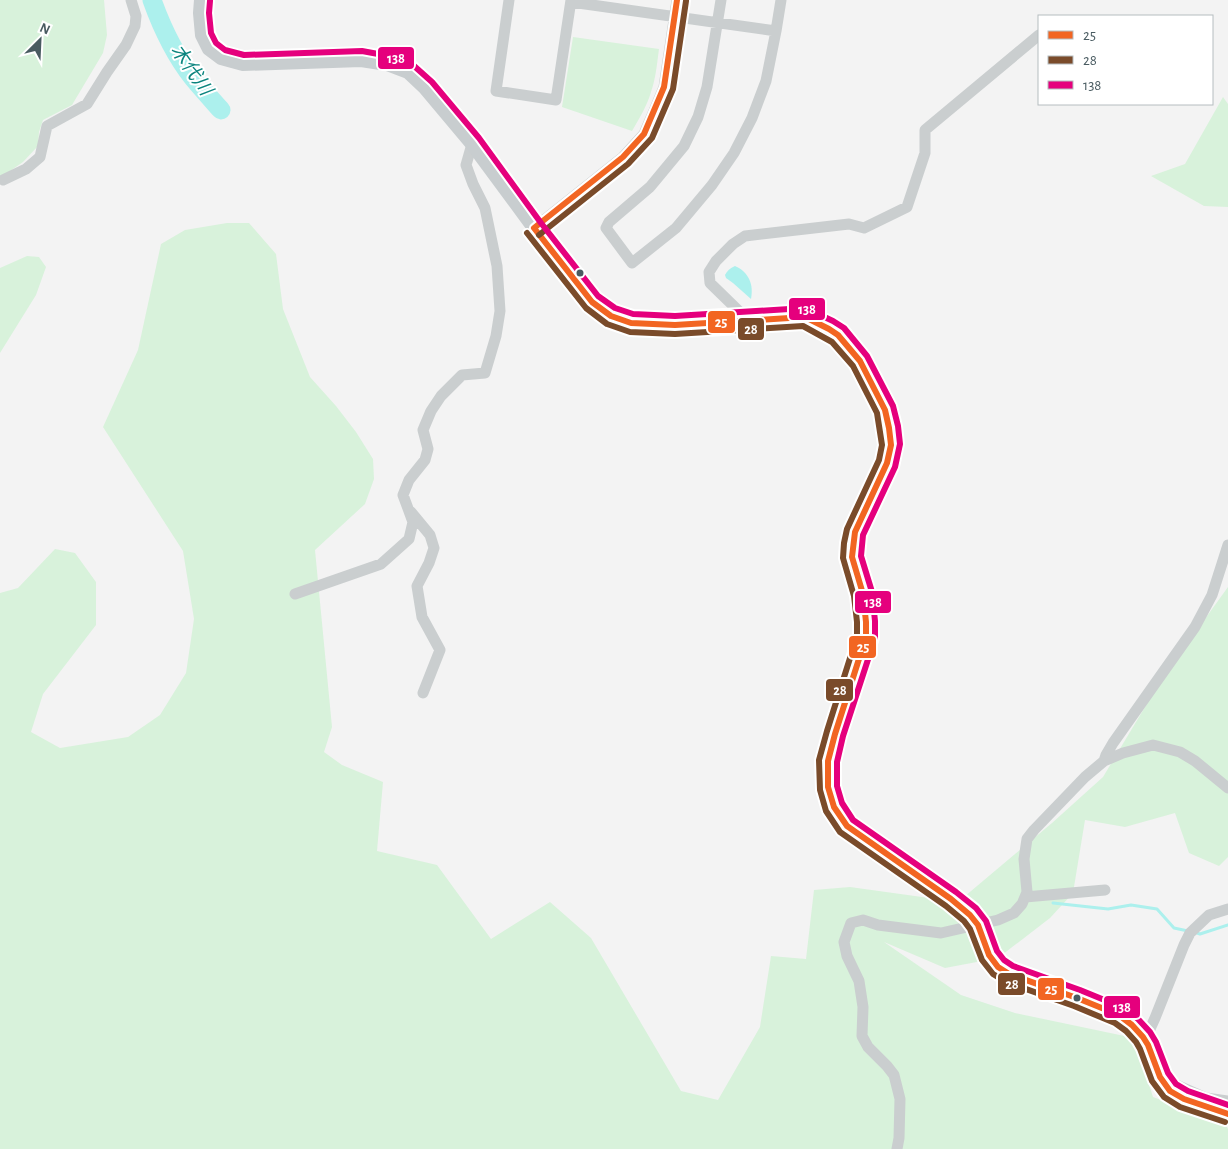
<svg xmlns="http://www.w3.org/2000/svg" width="1228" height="1149" font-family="'Alegreya Sans','Noto Sans JP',sans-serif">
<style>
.green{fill:#d8f2db}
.water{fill:#acf0ed}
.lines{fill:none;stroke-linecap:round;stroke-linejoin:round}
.stream{stroke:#acf0ed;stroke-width:3}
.river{stroke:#acf0ed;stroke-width:19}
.minor{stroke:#cacecf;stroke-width:11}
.major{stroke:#c8cdcf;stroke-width:14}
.bus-1-casing{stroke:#fff;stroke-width:10}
.bus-2-casing{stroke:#fff;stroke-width:10}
.bus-3-casing{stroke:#fff;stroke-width:10}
.bus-1{stroke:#f26522;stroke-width:6}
.bus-2{stroke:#7a4b2a;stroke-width:6}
.bus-3{stroke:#e5007d;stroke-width:6}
.bus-dot{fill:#495b61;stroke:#fff;stroke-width:2}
.labels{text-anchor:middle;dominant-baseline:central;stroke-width:4;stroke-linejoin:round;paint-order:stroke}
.water-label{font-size:19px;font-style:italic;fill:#0b847e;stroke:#fff}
.line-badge{stroke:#fff;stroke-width:2}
.badge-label{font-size:14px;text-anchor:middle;font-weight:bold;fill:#fff}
</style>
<rect width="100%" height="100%" fill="#f3f3f3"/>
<path class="green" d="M0,0h104l3,35 -4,18 -31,52 -29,15 -4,12 -1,14 -15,16 -23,16z
M573,37l86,12c-2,14 -3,29 -8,43 -4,14 -12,27 -19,39l-70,-24z
M1223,97l5,7v103l-24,-1 -53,-30 34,-12z
M227,223h22l27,31 7,55 27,68 26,29 20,26 17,27 1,20 -9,25 -50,46 17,177 -8,25 18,13 41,17 -6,69 60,14 54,74 59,-37 41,36 90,153 37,9 42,-73 11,-71 35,3 8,-69 36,-3 108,15 94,-79 51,-46 60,-100 65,-90v270l-9,9 -30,-13 -14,-40 -50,14 -40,-7 -12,73 -23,25 -52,40 -53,10 -61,-26 77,53 54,18 119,25 19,59 72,27 3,5v20h-1228v-556l18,-5 37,-39 20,4 21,29v43l-53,69 -12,38 29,16 68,-11 32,-22 26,-42 8,-54 -11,-68 -80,-124 35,-77 23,-106 24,-14z
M27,256l12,1 7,10 -10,28 -36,58v-85z"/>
<path class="water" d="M735,266c14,6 19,19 16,33l-18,-16 -7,-5 -1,-3c2,-4 5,-7 10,-9z"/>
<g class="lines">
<path class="stream" d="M1053,903l55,6 23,-4 26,4 17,19 14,3
M1194,932l6,2 28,-9"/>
<path class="river" d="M152,0c10,28 23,55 41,78 9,11 19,22 28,32"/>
<path class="minor" d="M509,0l-13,91 60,9 15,-100
M721,0l-14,87 -9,30 -14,29 -34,41 -41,35 -3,6 26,35 44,-35 36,-43 22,-32 18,-35 14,-37 10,-50 5,-31
M571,2l205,29
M3,180l23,-11 14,-12 7,-31 40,-22 20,-32 19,-27 9,-19 1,-10 -5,-16
M534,228l89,-71 21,-23 10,-23 10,-24 13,-87
M749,321l-39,-38 -1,-11 7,-11 17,-17 12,-8 104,-12 15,4 43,-21 18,-54v-23l114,-95
M411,512l19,23 4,13 -5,15 -12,23 5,31 18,33 -17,43
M295,594l86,-30 28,-25 4,-17 -10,-27 6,-15 16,-20 3,-11 -5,-19 8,-19 10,-15 21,-21 23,-2 11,-37 4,-25 -3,-45 -12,-58 -12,-24 -7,-19 6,-21
M1104,761l2,-6 7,-12 82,-116 17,-32 16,-50
M1025,897l80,-7
M1143,1037l7,-8 5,-11 29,-73 6,-12 19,-18 19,-6
M1165,1083h7l34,15 22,3
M897,1149l2,-11 1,-39 -6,-24 -7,-9 -19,-19 -6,-11 1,-29 -4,-26 -12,-25 -3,-14 7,-19 12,-3 15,5 63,8 57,-13 16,-7 8,-9 5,-12 -3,-33 3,-20 7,-9 51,-53 19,-16 19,-8 30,-8 27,7 15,9 33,27"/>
<path class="major" d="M201,0l-1,13 2,22 7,14 12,9 22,6 118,-4 26,4 21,8 17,16 47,56 62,84 58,74 19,14 20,7 44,2 130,-8 24,12 9,6 22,26 25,49 4,18 2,17 -4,18 -32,69 -2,12 -1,13 11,37 3,28v15l-31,97 -7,27v26l6,20 13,19 104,73 19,16 8,10 11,30 9,12 11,7 68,24 42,17 13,10 11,12 5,8 12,32 10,14 14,8 44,15"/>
<defs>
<path id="bus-1" d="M534,228l58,74 19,14 20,7 44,2 130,-8 24,12 9,6 22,26 25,49 4,18 2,17 -4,18 -32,69 -3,25 11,37 3,28v15l-31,97 -7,27v26l6,20 13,19 104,73 19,16 8,10 11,30 9,12 11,7 68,24 42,17 13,10 11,12 5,8 12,32 10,14 14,8 44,15
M534,228l89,-71 21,-23 20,-47 13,-87"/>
<path id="bus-2" d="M527,233l59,75 21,16 23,8 45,2 128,-8 29,16 21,24 24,47 5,32 -3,15 -32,69 -3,14 -1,15 11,38 3,26v14l-30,95 -8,29 1,30 6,21 14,21 106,74 18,15 6,8 12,31 11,14 13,8 68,24 41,17 11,8 10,11 4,7 12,32 12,16 16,10 45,15
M539,235l89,-71 24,-26 21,-49 13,-88"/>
<path id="bus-3" d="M210,1l-1,12 2,20 5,10 9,7 19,5 118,-4 27,5 24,9 19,17 47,56 62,85 57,73 17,12 18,6 42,2 130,-8 28,13 11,7 23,28 26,50 5,20 2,18 -5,23 -32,68 -2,21 11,36 3,29v17l-32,98 -6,26v24l5,17 11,17 103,72 20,16 10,13 11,30 7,9 9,6 67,24 44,18 14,11 12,13 6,10 12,31 8,11 12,7 40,14"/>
</defs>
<use href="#bus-1" class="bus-1-casing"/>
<use href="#bus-2" class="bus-2-casing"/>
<use href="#bus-3" class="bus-3-casing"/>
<use href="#bus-1" class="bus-1"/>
<use href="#bus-2" class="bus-2"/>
<use href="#bus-3" class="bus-3"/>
</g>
<g class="bus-dot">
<circle cx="580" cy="273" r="4.5"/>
<circle cx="1077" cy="998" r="4.5"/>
</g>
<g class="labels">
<g class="water-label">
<text transform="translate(191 70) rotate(55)">木代川</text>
</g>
</g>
<g class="line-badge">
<rect x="377" y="46" width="38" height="24" rx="5" fill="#e5007d"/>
<rect x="788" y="297" width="38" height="24" rx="5" fill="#e5007d"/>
<rect x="707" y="310" width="29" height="24" rx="5" fill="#f26522"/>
<rect x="737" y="317" width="28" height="24" rx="5" fill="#7a4b2a"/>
<rect x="854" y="590" width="38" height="24" rx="5" fill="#e5007d"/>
<rect x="848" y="635" width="29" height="24" rx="5" fill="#f26522"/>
<rect x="825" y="678" width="29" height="24" rx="5" fill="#7a4b2a"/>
<rect x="997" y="972" width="29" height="24" rx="5" fill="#7a4b2a"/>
<rect x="1037" y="977" width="28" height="24" rx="5" fill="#f26522"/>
<rect x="1103" y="995" width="38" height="24" rx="5" fill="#e5007d"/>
</g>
<g class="badge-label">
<text x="396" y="63">138</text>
<text x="807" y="314">138</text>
<text x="721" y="327">25</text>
<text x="751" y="334">28</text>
<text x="873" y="607">138</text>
<text x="863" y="652">25</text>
<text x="840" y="695">28</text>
<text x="1012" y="989">28</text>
<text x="1051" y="994">25</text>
<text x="1122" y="1012">138</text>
</g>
<rect x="1038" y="15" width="175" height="90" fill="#ffffff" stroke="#b6bdc0"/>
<rect x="1048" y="31" width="25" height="8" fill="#f26522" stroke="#b6bdc0"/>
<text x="1083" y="40" font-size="15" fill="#495b61">25</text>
<rect x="1048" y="56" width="25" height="8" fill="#7a4b2a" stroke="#b6bdc0"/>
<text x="1083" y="65" font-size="15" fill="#495b61">28</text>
<rect x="1048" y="81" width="25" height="8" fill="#e5007d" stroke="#b6bdc0"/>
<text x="1083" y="90" font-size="15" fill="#495b61">138</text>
<g transform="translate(40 40) rotate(24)" stroke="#ffffff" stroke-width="4" paint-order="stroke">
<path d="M0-4L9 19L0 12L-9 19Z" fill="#495b61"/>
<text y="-8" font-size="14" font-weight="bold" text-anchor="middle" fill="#495b61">N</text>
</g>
</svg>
